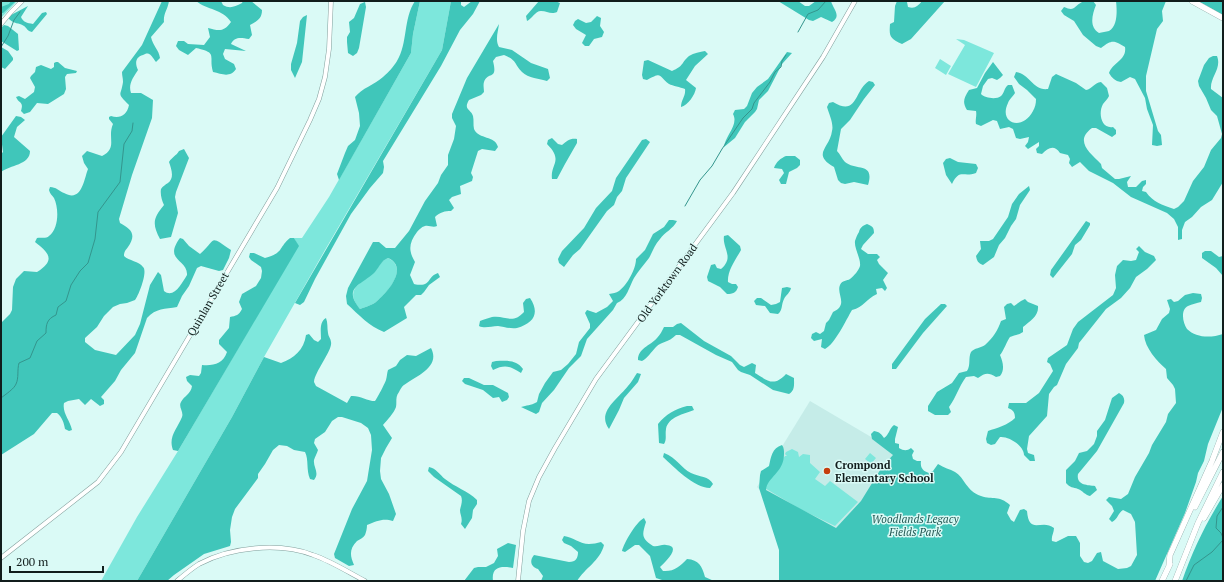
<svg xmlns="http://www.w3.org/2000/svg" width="1224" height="582" font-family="'PT Serif',serif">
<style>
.built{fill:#c5ece8}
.green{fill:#7de7dc}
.forest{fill:#40c6ba;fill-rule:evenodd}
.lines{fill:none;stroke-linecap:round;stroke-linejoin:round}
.stream{stroke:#34958d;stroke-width:1}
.secondary-casing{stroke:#819f9c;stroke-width:5}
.highway-casing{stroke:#819f9c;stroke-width:6}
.secondary{stroke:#fff;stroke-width:4}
.highway{stroke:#fff;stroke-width:5.5}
.poi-dot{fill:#c63e0e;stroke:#dafaf6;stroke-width:1.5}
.labels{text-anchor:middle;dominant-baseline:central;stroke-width:3;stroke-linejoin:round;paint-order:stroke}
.street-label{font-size:11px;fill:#111d1c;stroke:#dafaf6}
.poi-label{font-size:11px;font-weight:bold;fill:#111d1c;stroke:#dafaf6;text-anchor:start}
.park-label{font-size:11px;font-style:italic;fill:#235954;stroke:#dafaf6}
</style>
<rect width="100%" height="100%" fill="#dafaf6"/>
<path class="built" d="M810,401l90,53 -38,49 -27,26 -74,-38 -4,-4z"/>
<path class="green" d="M1,1h16l-16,17z
M420,1h31l-9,49 -117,200 -61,107 -32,60 -95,164h-36l36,-64 41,-66 120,-205 -4,-8h8l27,-41 82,-144 2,-19z
M956,39l8,1 30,13 -18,34 -28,-13 17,-29z
M940,59l11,7 -5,9 -11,-7z
M388,258c21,10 0,34 -11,43 -4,4 -12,6 -17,8 -16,-19 -1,-25 13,-36 6,-5 7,-12 15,-15z
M792,449l6,3 1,5 4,-3 7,1v8l10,9 -5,7 10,7 5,-5 28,21 -23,24 -35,-17 -37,-22 22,-31h2l-2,-2 1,-2z
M870,453l6,5 -5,6 -6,-5z"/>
<path class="forest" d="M11,1h5l-13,12h-2v-6l8,-3z
M162,1h7c-1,8 -6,13 -5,21l-13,15c2,9 8,13 9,21l-4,4c-2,-2 -4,-7 -7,-8 -2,-1 -4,0 -6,1 -8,2 -8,9 -5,15 -5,8 -10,14 -7,23h10l12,7 -1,18 -20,57 -13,44 1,4c11,6 17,11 8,24 -2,3 -4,4 -4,9 5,5 15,5 19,11 5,4 -4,28 -8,33l-8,3 -7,1 -7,3 -9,9 -7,11 -12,11v4l10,8 21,5 19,-20 5,-11 10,-39 8,-13 3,3 3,16c10,8 18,-8 23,-16 1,-16 -24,-14 -7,-37l3,1 6,7 11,8c17,-15 8,-20 31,-4l-2,8 -6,12 -4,1 -18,-5 -4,2 -8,18 -7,10 -5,11c-12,2 -21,1 -30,11l-12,35 -14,17 -6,11 -14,16 3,3v4l-4,2 -9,-7 -6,6 -6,-6 -11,2 -4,2c-2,10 6,17 8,27l-3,1 -4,-2c-1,-6 -3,-12 -8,-16h-5l-18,21 -33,21v-131l1,-2 8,-8 2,-4 1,-23 3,-8 8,-8 13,1c19,-12 12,-19 -2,-30l2,-4c4,-1 9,1 12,-2 10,-7 10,-28 5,-38 -2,-3 -4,-4 -5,-8l1,-3c6,0 9,4 14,6 18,10 20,-14 24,-24l-4,-6 -2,-7 5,-5 15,5c16,-8 5,-18 11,-32l-4,-5v-2l2,-1c9,3 16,-1 18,-11 -13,-13 -8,-8 -6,-23 0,-4 -1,-6 -1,-10l20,-27z
M196,1h25l2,4c7,4 11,2 19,-2l1,-2h8l11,9c0,9 -5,11 -12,15l2,10 -3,4c-8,-1 -14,-3 -18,5l15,7 -21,-2 -2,5 2,5 9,5 2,5c-6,9 -14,5 -23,3 -5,-16 6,-19 -17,-24l-8,7 -9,-5 -3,-4 2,-5h6l4,3 16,1 6,-8 -2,-9c11,3 16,4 23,-6 -8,-13 -24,-12 -35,-21z
M415,1h5l-7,33 -2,19 -72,127 -2,-6 8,-21 3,-7 7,-6 5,-14 -1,-13 -4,-16c7,-9 19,-12 28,-20 5,-4 11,-11 14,-16 11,-18 6,-42 18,-60z
M451,1h10v4l3,2 8,-6h8l-7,13 -13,16 -19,36 -58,95 1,6 -1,6 -13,15 -19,26 -36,65 -11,23 -4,3 -5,-2 147,-253z
M539,1h16l5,2 -3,9c-6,3 -10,-1 -16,-1 -6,0 -9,8 -14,10l-1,-5z
M778,1h20l7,5h4l7,-5h15c2,8 11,15 1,21l-11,-5 -8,4 -4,-1z
M897,1l10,1 1,5c7,2 10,-1 14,-6h23l-34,38 -9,5c-12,-6 -13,-7 -12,-20l4,-2 1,-16z
M1093,1l3,4c-4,10 -7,22 3,28 3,-1 7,-1 10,-2 9,-5 8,-21 7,-30h50l-4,10 1,10 -6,8 -11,47v15l12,40 3,4 1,10 -5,1 -5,-1 1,-20 -6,-16 -2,-11 -10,-19 -5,-2 -9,5c-6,-1 -9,-4 -12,-9 4,-11 18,-13 16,-26 -12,-7 -13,-7 -24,1l-5,-2 -13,-11 -9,-14 -10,-6 -3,-4 3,-4c11,5 10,-1 18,-5 3,-1 8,-1 11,-1z
M1198,1h25v14z
M365,2l1,5 -7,41 -2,5 -4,3 -5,-3 -1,-11v-5l3,-5 -1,-10 5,-4 6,-14z
M28,6l-7,11c2,5 6,6 12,7l9,-11 4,-1 1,2 -15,18c-5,-1 -5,-4 -8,-6 -6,-4 -9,-1 -16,-8l3,-3z
M307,15l-5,47 -7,16 -4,-8v-6l6,-21 3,-22 3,-4z
M597,16l4,2 -1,8 4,6 -2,5 -8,2 -5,7h-4l-3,-3 4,-8 -10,-6 -3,-4 2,-4 3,-2 8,4 5,-1z
M499,24c-1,8 -4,16 0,23l13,3 19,13 17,6 2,9 -3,3c-7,-2 -19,-3 -25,-9 -8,-8 -5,-12 -18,-17l-8,2 -3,4c5,20 -5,10 -9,21 -1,3 0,7 0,10l-3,3 -12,5c-6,10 2,9 4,16 1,4 0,9 1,13 5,11 21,6 24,18l-3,4 -13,-2 -4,2 -7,22 2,4 -1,4 -12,5 1,8 -9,3 -3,3 5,8 -3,3c-6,0 -11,1 -16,6l2,9c-4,2 -8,-1 -12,0 -4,1 -6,4 -8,6 -8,11 -9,18 -2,30l-5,13 4,9c18,4 12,-7 24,-11l2,4 -11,8 -5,7 -3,3h-5l-12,12 3,11 -23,14c-15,-6 -25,-17 -37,-28l-1,-8 2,-8 25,-46h6l7,6h9l14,-17 16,-30 13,-18 3,-8 7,-10v-10l6,-16 2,-13 -4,-8v-4l15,-36zM388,258c21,9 0,34 -11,43 -4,4 -12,6 -17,8 -18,-22 2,-24 15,-37 5,-6 6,-11 13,-14z
M4,25l4,1 10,8 1,16 -2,1 -16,-10v-13z
M1,47l7,4 5,7v2l-8,9 -4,-2z
M705,51l3,3 -13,12 -9,14 10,8c-1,7 -8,17 -15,19 0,-7 5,-11 4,-18 -5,-2 -12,-3 -16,-5 -11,-8 -6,-13 -22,-4l-4,-1 -1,-4 2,-14 4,-1 24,11c12,-5 9,-8 17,-15 5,-3 11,-4 16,-5z
M787,52l5,1 -10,11 -14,27 -9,9 -2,9 -2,3 -10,10 -10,16 -11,9c1,-11 15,-22 9,-33l2,-4 9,-1 3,-3 5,-13 5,-6 11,-8z
M1213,56h4c5,13 -7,21 -6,33l12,9v84l-11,18 -11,7 -9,10 -7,5 -3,8v9l-4,1v-13l-4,-8 -7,-6 -36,-16 -18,-14 -24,-12 -9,-9 -8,5 -3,-4 1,-4 -2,-4 -8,-2c-6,-9 -12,-5 -18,1l-5,-1 -1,-4 3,-3v-4l-11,7 -3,-3 3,-4 1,-5 -9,2 -4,-1 -3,-9 -4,-2 -9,2 -3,-8 -4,-1 -12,6 -5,-2c-1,-4 1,-8 0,-13l-9,-1c-5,-8 -3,-12 2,-20l8,-2 8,-15 8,-11 10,13 -3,3 -3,2 -5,-2 -4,1 -5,7 -2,8c4,4 15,6 20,2 3,-2 3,-8 7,-11h4l3,8c-2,3 -6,7 -7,10 -10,21 15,28 25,8 2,-4 3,-7 3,-12l-9,-9 -8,-6 -5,-7 2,-5c14,2 17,19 32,17l4,-12 4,-3 20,9 10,7c6,-1 8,-7 15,-8l6,6 2,8c-1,3 -4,5 -6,8 -5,9 -2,25 10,23l3,3v4l-4,3 -16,-9h-4c-18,13 -2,25 9,36l1,4 13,11h4l12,-3 -4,6 1,5h8l6,-6 4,-1v4l-3,3 -1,4 4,1c7,10 16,13 28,17l4,-2 6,-6 9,-20 11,-14 7,-17 10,-12 1,-4 -5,-18 -6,-6 -5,-12 -7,-12 -1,-5 6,-16 5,-7z
M56,62h2l7,6 12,3 -1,2 -9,1 -2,3 1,12 -2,5 -16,10 -11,-1 -7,9 -6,2 -3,-3c3,-10 -2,-7 -5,-14l3,-1 6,3 9,-7 1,-5 -5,-9 1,-2 4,-4 1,-5 5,-2 10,4 3,-2v-4z
M869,81l4,1 2,3 -11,14 -14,21 -9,9 -4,22c3,3 5,8 8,11 11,9 30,0 23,23l-14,-3 -9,2 -4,-1 -3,-3 -4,-13c-23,-13 -4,-19 -2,-36 2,-7 -3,-17 -5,-24l2,-4 4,-1c25,15 21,-12 36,-21z
M16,116l5,1 4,3 -8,7 -3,10 16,14c0,14 -20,14 -29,21v-18l2,-2 -2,-15z
M552,138l6,6 4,1c5,-4 8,-7 15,-6v4l-12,21 -8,15h-5c-2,-15 12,-18 -5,-35l1,-4z
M646,139l4,3 -24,36 -4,13 -5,6 -3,8 -7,6 -27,38 -7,6 -9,12 -5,-4 -1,-4 4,-8 22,-23 12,-20 16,-17 4,-13 26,-38z
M184,149l5,9 -13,34 -1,5 3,16 -7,24 -11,2c-8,-15 -7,-21 4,-34 -2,-4 -4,-11 -3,-16 2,-3 4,-4 7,-6 7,-5 3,-15 1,-21 3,-5 7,-6 10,-11z
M786,156h9l5,4v5l-3,3 -8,4 -3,12h-5l-2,-4 5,-7 -2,-4 -8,-1c2,-6 7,-10 12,-12z
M950,158l8,4 18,2 2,4 -2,5c-13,5 -16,-5 -24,11l-6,-9 -3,-12 3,-4z
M1029,186l1,4 -10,15 -4,14 -5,7 -6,12 -6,7 -5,12 -11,8c-5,-2 -6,-4 -7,-9l5,-7 -1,-8h9l4,-2 15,-22 4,-13 7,-10z
M669,220h4l4,1c-4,8 -12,11 -17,18 -5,5 -7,12 -11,19 -5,7 -11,13 -15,20 -5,9 -7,21 -17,25l-4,7 -26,29 -6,17 -12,12 -15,22 -12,13 -3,9 -3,2 -15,-7c6,-2 9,-1 16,-5l2,-8 6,-11 8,-11 8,-2 7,-6 8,-10 3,-12 11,-14v-4l-5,-11 2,-3 9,3 11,-6 6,-6 -4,-7c4,-1 7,-1 10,-3 8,-6 17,-22 17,-32l9,-9 8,-16 11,-7z
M1086,221l4,2v2l-9,15 -6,5 -3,9 -19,24 -3,-3 1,-5z
M867,224c5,2 7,3 7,9l-11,12 -2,4 7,5h9l3,3 -3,3 2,4 9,9 -5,7 4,8 -2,3 -3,-3 -6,1 1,5c-11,5 -13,13 -25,16 -6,10 -17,34 -27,39l-4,-2 1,-8 -8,2 -3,-3 1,-4 4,-2 4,2 4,-3 2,-8 3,-3 4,-8c16,-7 3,-18 7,-27 2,-5 7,-4 10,-6 4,-3 9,-9 10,-13 1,-8 -6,-17 -5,-25 1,-3 2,-6 4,-9 1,-4 3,-6 8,-8z
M728,235l12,11 1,4c-5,9 -14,21 -13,32l4,2h4l2,3c-2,6 -5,7 -11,7l-7,-7 -12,-6 -1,-4 4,-12 4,-1 2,4 4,1c14,-12 1,-21 3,-33z
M290,238h4l5,8 -121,205 -5,-1c-5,-13 4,-21 9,-33 2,-5 -4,-10 -1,-15 3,-6 10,-8 11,-16l-5,-5 -1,-4 4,-2 9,1 2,-3 1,-8c11,1 21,-1 25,-13l-8,-8v-4l10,-12 1,-11c6,-1 9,-2 12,-8l-3,-7 3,-8 14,-8 5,-8 1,-7 -1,-4 -10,-7 -2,-3 1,-4h4l11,5c19,-5 13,-10 25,-20z
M1139,246l6,6 9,4 2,4 -9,9 -11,8 -6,11 -9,10 -15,11 -27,34 -1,5 -12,16 -9,21 -3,2 -5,7 -2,22 -18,20 -2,13 1,4 6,2 1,6h-5l-6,-6c0,-9 -15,-19 -24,-18l-5,7 -4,1 -4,-2 -1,-4 2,-8c9,-3 20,-6 27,-13 0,-6 -2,-8 -7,-10l1,-5h17l13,-10 14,-22 -3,-7 -3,-2 1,-4 19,-13 6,-16 5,-7 35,-27 3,-7 -1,-13 2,-9 6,-6 8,1 5,-1 3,-8 -3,-3z
M1205,251h6l8,6 4,-1v20l-7,-8 -14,-10v-5z
M787,287l4,1c-1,5 -5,7 -7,11 -3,6 -1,11 -6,15l-8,-1 -5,-7 -9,-1 -2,-4 3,-3h4l10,7 5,-1 4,-2 2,-14z
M1193,293l8,1 1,4 -1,4c-4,1 -9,2 -13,4 -8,4 -5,17 -1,23 9,9 24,9 36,5v73l-15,37 -4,17 -6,12 -2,9 -11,31 -30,68h-376v-31l-20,-62 1,-13 1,-4 8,-5c2,-9 3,-18 13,-21 2,3 2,5 2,9 0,19 -17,23 -18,36l70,38 25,-27 21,-34 11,-12 -21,-16 -1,-5 3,-3c6,1 7,3 10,7 5,-3 5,-9 10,-13l4,2 -3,12v4l4,1v4c5,3 8,3 12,0l3,3 -2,4 1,4 4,2h4c-1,7 2,10 8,12l4,-2 5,-7c6,4 12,5 17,8 10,6 11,19 26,24 12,4 18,-1 29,9l-3,8 4,7 3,2 6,-12 4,-1 3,2c2,25 15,7 27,17 0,5 -3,8 -2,13l4,1 12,-6h8l4,7v13l4,6 4,1 4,-2 5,-8 4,-1 2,9 15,8 9,-1 4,-2 6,-11 -2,-33 -4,-8 -8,-4c-5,3 -5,9 -11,12l-3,-3 5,-8 -2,-5 -6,-6 3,-3 12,2 7,-5 7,-17 14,-24 3,-8 14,-23 2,-8 8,-11 -1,-14 -2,-4 -6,-7 -1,-9c-9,-8 -21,-21 -22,-34l12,-5 6,-11 7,-6 1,-4 -3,-9 4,-1 3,3 4,-1 7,-6z
M530,298c10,15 4,25 -13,30 -6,1 -13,-1 -19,-2 -7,0 -13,3 -19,0l1,-5c3,-1 8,-3 12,-4 14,-2 20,8 32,-5l-1,-9 3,-4z
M1025,299l3,3 10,4c1,10 -8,15 -15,21v5c-4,3 -8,3 -13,5 -2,2 -7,15 -10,18 3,7 5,15 0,21l-4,1c-8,-5 -11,-4 -18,1l-4,-2 -8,1c-8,11 -9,19 -17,30l2,5 -3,3h-13l-7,-4v-5l9,-14 15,-9 7,-10 8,-2c4,-6 1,-13 4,-19 3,-4 10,-4 14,-7 8,-7 13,-15 16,-24l5,-2 -2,-12 3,-3 4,-1 3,3 7,-5z
M941,304h4l2,2 -24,27 -27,36h-4v-5l33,-45z
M326,318c2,5 1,10 2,15 0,3 3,6 3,9 2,8 -16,29 -17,40l2,4 31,17 4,-7c8,-1 16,5 24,5 2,-2 10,-18 11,-21 1,-4 1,-7 2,-10l8,-4 4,-6 7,-5 9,1 15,-8c10,19 -15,28 -27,37 -2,1 -4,5 -5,7 -4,5 -2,10 -3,15 -2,6 -9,13 -13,18l9,13 -6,10 -5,10 -1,13 1,8 8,15 7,20 -3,7c-10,-3 -16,0 -26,4 0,4 -1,7 -2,10 -2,3 -5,4 -8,6 -8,8 -7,15 -3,24l-5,1 -14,-8 -1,-4 18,-45 15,-28 5,-31 -1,-15 -3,-7 -7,-5 -19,-6h-4l-6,4 -7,11 -10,7 -1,4 4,7c-1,3 -3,7 -4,10 -1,7 6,13 0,20l-4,-1c-4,-9 -1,-19 -5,-27l-11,-2 -7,-4 -8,-1 -6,5 -8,14 -7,10v4l-23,31 -3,8 -2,13 1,12 -1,4 -26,8 -30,21 -7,6h-30l95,-164 32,-60 17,6c13,-5 23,-13 25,-28l3,-1 5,6 4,2 3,-3c0,-7 -2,-17 5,-21z
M681,323l23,18 27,15 9,9 4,2 8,-4 4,2 -1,8c13,8 19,14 31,1l8,4c0,7 1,12 -5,16l-16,-4 -23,-15 -9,-3 -3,-2 -6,-8 -16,-7 -36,-20h-4c-8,8 -14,6 -20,12 -5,5 -8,11 -14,14l-4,-1c0,-12 12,-14 19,-22 3,-3 5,-7 7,-11h9l4,-3z
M496,361c10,0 20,-2 27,8l-2,4c-11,-7 -16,-9 -28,-3l-2,-4 1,-4z
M637,373l4,1 -3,8 -14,16 -5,12 -10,19c-13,-17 10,-31 19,-43 4,-4 6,-9 9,-13z
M464,378h5l15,7h9l15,8 1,4 -2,3 -5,2 -3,-5 -6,1 -10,-8 -18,-6 -3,-3z
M1119,393c4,2 6,5 5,10l-27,48 -19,23c-2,11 9,11 17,12l2,4 -7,6c-5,-1 -7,-5 -12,-7 -5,-2 -8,-1 -12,-6v-13l9,-9 4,-8 8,-2 7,-7 3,-8v-5l8,-11 7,-22z
M687,406h5l2,4c-10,4 -26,7 -28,19 -1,6 1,10 -2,15l-5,-1 -1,-19c8,-10 17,-15 29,-18z
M664,453c13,5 17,15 27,20 8,4 18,3 22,11l-3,4c-16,0 -36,-21 -47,-31z
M429,467c7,1 11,8 16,12 10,8 23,12 32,21v4l-4,6 -1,8 -7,11 -4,-5c2,-6 -1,-9 -1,-14 1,-5 3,-9 1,-14l-27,-19 -6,-6z
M1223,496v85h-41c11,-31 23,-56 41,-85z
M644,518l2,4c-4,13 -5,16 7,24 5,1 9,-2 13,-1 17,1 -2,18 -6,22l3,4c11,1 17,-5 24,-12 12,1 15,7 18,18l9,4h-49l-9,-3 -6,-22 -11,-11h-4l-10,7 -3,-1c2,-8 14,-29 22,-33z
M564,536c9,1 16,8 25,8 4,0 8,-1 12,-2l3,3c-4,16 -19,23 -27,36h-36l2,-5 -5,-7c-7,-2 -9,-8 -4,-14l35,7c7,0 9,-4 9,-10l-7,-6 -7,-3 -2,-3z
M508,543l8,2 -3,23c-11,-2 -22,-2 -20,13h-29l10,-13 4,-1h8l8,-4 4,-7 -1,-7z"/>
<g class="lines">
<path class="stream" d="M798,32l10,-18 10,-4 8,-9
M1,47l7,-11 6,-16 6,-8
M685,206l15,-26 12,-14 10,-17 21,-31 9,-9 2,-6 16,-21 5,-10 6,-5 1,-6 4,-6
M1,398c5,-4 13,-9 15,-14 3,-6 1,-14 3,-21l11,-5 7,-17 9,-8c0,-9 1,-14 10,-18l2,-8 8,-6 5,-16 9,-14 8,-8 7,-24 3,-27 22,-30 4,-38 8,-13 1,-8
M1223,507l-6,9 -1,12 5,5 2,5
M1186,581l8,-16 18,-13 11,-12"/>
<defs>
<path id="secondary" d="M1,24l10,-12 11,-11
M1,558l97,-76 23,-30 156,-264 33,-68 9,-21 6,-22 4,-28 2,-48
M177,581c7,-6 14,-12 22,-17 32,-17 80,-22 114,-9 18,6 35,17 52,26
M518,581l5,-50 6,-30 10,-24 16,-29 41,-69 137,-186 90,-136 32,-56"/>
<path id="highway" d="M1192,1l31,17
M1195,507l28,-55
M1204,518l19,-33
M1169,566l1,-11 42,-94 11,-29
M1162,581l8,-17
M1175,581l23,-58 25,-51"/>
</defs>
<use href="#secondary" class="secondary-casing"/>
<use href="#highway" class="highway-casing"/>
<use href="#secondary" class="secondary"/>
<use href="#highway" class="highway"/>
</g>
<circle class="poi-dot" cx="827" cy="471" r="4"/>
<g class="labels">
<g class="street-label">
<text transform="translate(667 283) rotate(-54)">Old Yorktown Road</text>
<text transform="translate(208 304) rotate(-60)">Quinlan Street</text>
</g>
<g class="poi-label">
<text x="835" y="465">Crompond<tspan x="835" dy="13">Elementary School</tspan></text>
</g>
<g class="park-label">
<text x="915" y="519">Woodlands Legacy<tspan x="915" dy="13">Fields Park</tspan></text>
</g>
</g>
<rect width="1224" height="582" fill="none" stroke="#111d1c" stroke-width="4"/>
<path d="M10 566v6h93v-6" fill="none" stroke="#111d1c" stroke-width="2"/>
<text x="16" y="566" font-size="12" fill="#111d1c" stroke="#dafaf6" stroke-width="3" paint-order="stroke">200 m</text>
</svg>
